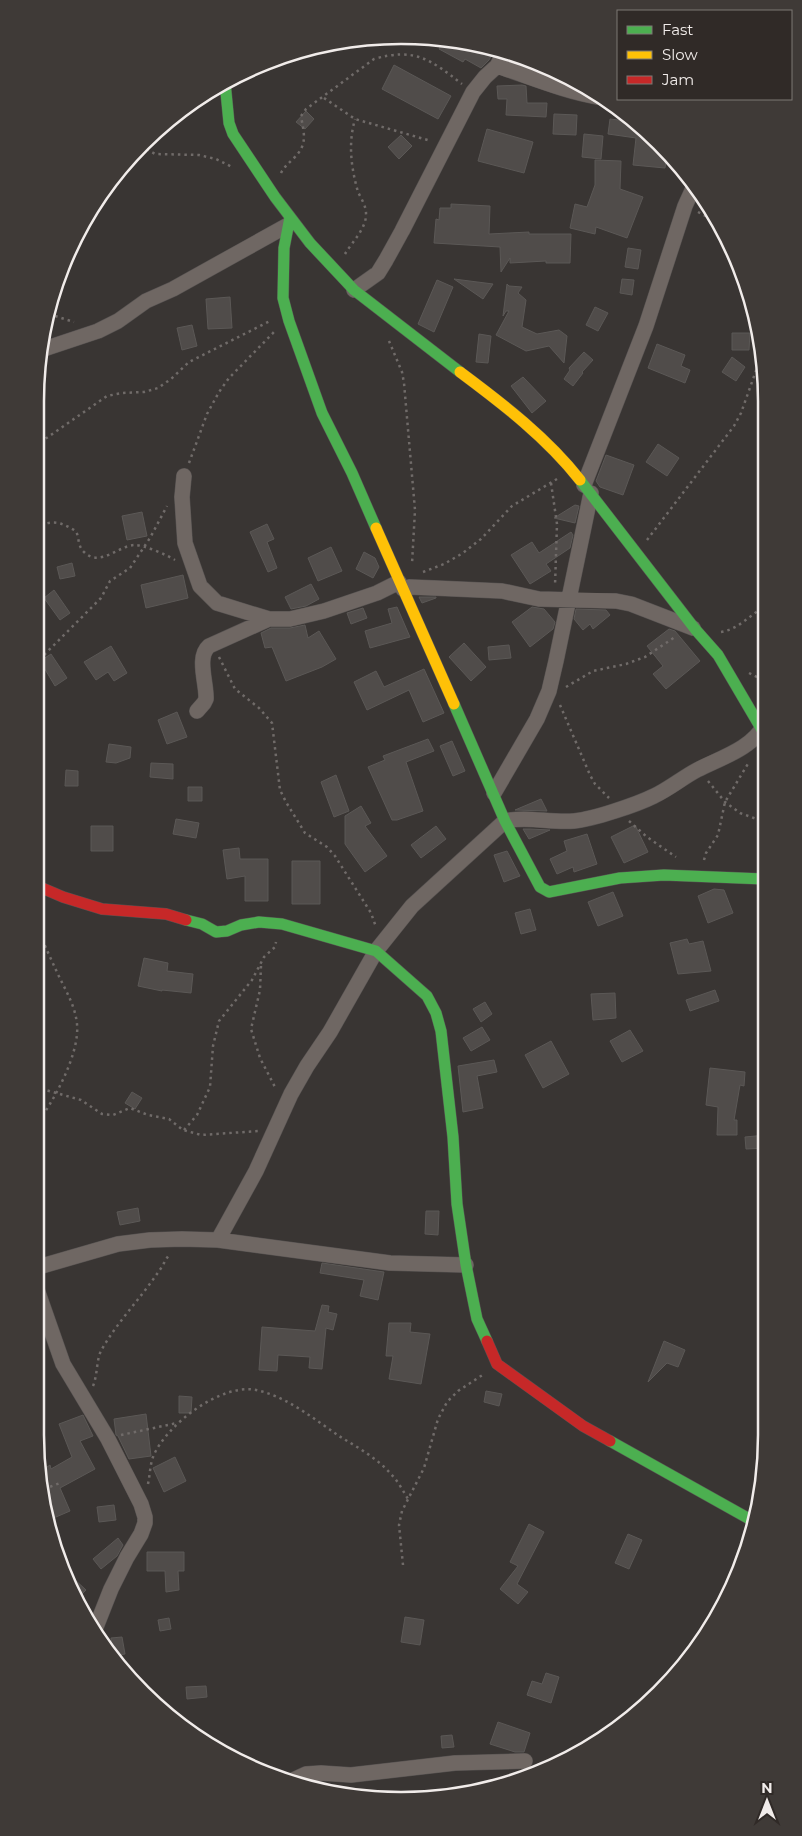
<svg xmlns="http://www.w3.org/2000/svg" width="802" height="1836" font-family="Montserrat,sans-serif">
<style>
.building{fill:#504c4a;stroke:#5b5856}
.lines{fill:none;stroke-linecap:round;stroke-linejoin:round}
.street-casing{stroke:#565251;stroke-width:16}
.fast-casing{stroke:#565251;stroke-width:12}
.slow-casing{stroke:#565251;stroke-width:12}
.jam-casing{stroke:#565251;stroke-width:12}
.path{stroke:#706b69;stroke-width:2.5;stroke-dasharray:2.5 4;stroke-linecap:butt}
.street{stroke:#6f6763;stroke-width:15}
.fast{stroke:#4caf50;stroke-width:11}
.slow{stroke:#ffc107;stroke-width:11}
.jam{stroke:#c62828;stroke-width:11}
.rim{fill:none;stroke:#f1ecea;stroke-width:2.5}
</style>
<rect width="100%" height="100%" fill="#393533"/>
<path class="building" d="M445,38h4l46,11 -6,11 -8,8 -16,-9 -2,3 -24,-13z
M394,65l57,31 -13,23 -56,-30z
M522,85l4,1 1,17h20l-1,14 -40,-2 1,-16h-9l-1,-13z
M306,111l8,8 -9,10 -9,-7z
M554,114l23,1 -1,20 -23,-1z
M610,119l25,3 32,32 -2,14 -32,-3 3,-27 -28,-4z
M487,129l46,13 -9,31 -46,-12z
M584,134l19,2 -2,23 -19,-2z
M401,135l11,11 -13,13 -11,-12z
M595,160l26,1 -1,28 23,8 -16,41 -31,-11 -1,7 -25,-6 5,-24 12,3 8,-22z
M451,204l39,2 -1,28 40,-2v2h42l-1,29h-24v-2l-36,2v-5l-9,14 -1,-25 -66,-4 2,-24 3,1 1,-12h11z
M628,248l13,2 -3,19 -13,-2z
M454,279l39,5 -10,15z
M622,279l12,1 -2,15 -12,-2z
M437,280l16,7 -19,45 -16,-8z
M507,284l2,2 13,1 -4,6 8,7 -4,27 15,7 22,-4 8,6 -3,27 -15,-17 -23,5 -30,-16 13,-24h-3l-3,5z
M230,297l2,31 -24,1 -2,-30z
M595,307l13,6 -10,18 -12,-6z
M192,325l5,21 -15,4 -5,-22z
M732,333h18l-1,17h-17z
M479,334l12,2 -3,27 -12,-1z
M657,344l28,11 -4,11 9,4 -5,13 -37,-15z
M584,352l9,8 -11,12 1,1 -10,13 -9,-7 6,-9 -1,-2z
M732,357l13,10 -9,14 -14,-9z
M523,377l23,24 -14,12 -21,-27z
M658,444l21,14 -12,18 -21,-14z
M606,455l28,10 -11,30 -23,-8 -4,-6z
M575,505l4,1 -4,17 -21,-5z
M142,512l5,24 -20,4 -5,-24z
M267,524l7,15 -7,3 10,26 -9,4 -18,-40z
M571,532l2,3 -3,13 -24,16 5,7 -21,13 -19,-29 21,-13 7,11z
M331,547l11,24 -24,10 -10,-23z
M364,552l11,6 4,9 -6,11 -17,-9z
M72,563l3,13 -15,3 -3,-12z
M183,575l5,23 -42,10 -5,-23z
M311,584l8,15 -13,7 -15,3 -6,-12z
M54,590l16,23 -10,7 -16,-22z
M419,597h17v1l-14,5z
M397,607l13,30 -40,11 -5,-17 27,-8 -4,-14z
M532,607l12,2 11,13 -2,7 -23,18 -18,-25z
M363,608l4,10 -16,6 -4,-11z
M576,609l30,1 4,5 -17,14 -3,-5 -7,6 -9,-11z
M305,625l3,13 11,-7 17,28 -14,8 -36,14 -14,-34 -7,1 -4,-15 10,-5h19z
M669,629l6,2 25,30 -34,28 -13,-15 10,-8 -16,-20z
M464,643l22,24 -15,14 -22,-24z
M509,645l2,13 -22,2 -1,-13z
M111,646l16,27 -13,8 -6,-9 -12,8 -12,-18z
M51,654l16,24 -12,8 -15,-25z
M424,669l20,44 -21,9 -14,-32 -42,20 -13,-28 22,-11 8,16z
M177,712l10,25 -20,7 -9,-24z
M428,739l6,12 -28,11 17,49 -26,9h-5l-24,-53 17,-7 -2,-4z
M452,741l13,30 -12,5 -13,-30z
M109,744l22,3 -1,11 -14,5 -10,-1z
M151,763l22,1v15l-23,-2z
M66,770l12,1v15h-13z
M336,775l13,36 -15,6 -13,-35z
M188,787h14v14h-14z
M541,799l6,12 -32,-1z
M361,806l10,17 -6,3 22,30 -22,16 -20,-28v-28z
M176,819l23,4 -3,15 -23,-4z
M635,825l13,27 -24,11 -13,-26z
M91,826h22v25h-22z
M436,826l10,13 -25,19 -10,-13z
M523,829h7l20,1 -21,9z
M587,834l10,30 -23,8 -1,-5 -16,7 -7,-15 17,-8 -3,-10z
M239,848l1,11h28v42h-23v-25l-18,3 -4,-29z
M507,851l13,25 -16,6 -10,-27z
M292,861h28v43h-28z
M714,889l10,1 9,23 -25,10 -10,-27z
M613,892l10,24 -25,10 -10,-24z
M530,909l6,21 -15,4 -6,-21z
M687,939l2,5 14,-3 8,30 -33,3 -8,-31z
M144,958l24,5 -1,8 26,3 -2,19 -29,-3v1l-24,-5z
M715,990l4,11 -29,10 -4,-11z
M615,993l1,25 -23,2 -2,-26z
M485,1002l7,12 -11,8 -8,-13z
M482,1027l8,13 -19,11 -8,-13z
M630,1030l13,21 -21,11 -12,-21z
M551,1041l18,33 -26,14 -18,-33z
M494,1060l3,12 -20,4 6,32 -20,4 -5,-46z
M710,1068l35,4 -1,14 -4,-1 -6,35h3v15h-20l1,-28 -12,-2z
M132,1092l10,6 -7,11 -10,-6z
M766,1135v13l-20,1 -1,-12z
M138,1208l2,13 -20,4 -3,-13z
M426,1211h13l-1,24 -13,-1z
M322,1263l62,9 -6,28 -18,-4 4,-16 -44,-7z
M322,1305l7,1 -1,6 9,2 -4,16 -7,-2 -4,41 -13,-1 1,-11 -32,-2 -1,16 -18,-1 3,-43 53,4z
M389,1323h22l-1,9 20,2 -9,50 -32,-5 4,-23h-7z
M664,1341l21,9 -7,17 -11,-4 -19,19z
M486,1391l16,3 -3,12 -15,-4z
M179,1396l13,1 -1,16h-12z
M146,1414l5,42 -22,3 -11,-23 -2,-1 -2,-16z
M83,1415l10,21 -13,5 15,28 -35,19 10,23 -21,9 -8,-49 9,-6 1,4 21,-12 -13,-33z
M175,1457l11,24 -22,11 -11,-24z
M114,1505l2,15 -17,2 -2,-15z
M529,1524l15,8 -27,52 11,8 -10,12 -18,-15 18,-23 -8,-4z
M628,1534l14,6 -13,29 -14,-6z
M118,1538l5,7 -6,11 -16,13 -8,-10z
M147,1552h37v19h-6l1,19 -13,2 -1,-21h-18z
M60,1566l26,24 -10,10 -5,-10z
M405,1617l19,3 -4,25 -19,-3z
M169,1618l2,11 -11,2 -2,-11z
M122,1637l3,17 -12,2 -2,-18z
M546,1673l13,4 -8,26 -24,-8 5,-14 10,3z
M206,1686l1,11 -20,2 -1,-12z
M498,1722l32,11 -6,19h-9l-25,-8z
M452,1735l2,12 -12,1 -1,-12z"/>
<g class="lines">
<defs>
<path id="street" d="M497,66c34,11 66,25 101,31
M354,290l24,-17 8,-13 16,-29 71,-139 12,-15 12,-11 8,-15
M44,349l54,-18 20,-10 28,-20 27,-12 115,-64
M184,476l-2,21 3,46 15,43 17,17 52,16
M584,485l62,-159 39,-120 10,-22
M403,589l6,-2 25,1 68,3 37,8 77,2 15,3 62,24
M197,711l7,-8 2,-4c1,-15 -10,-42 3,-53l60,-27h21l34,-8 53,-18 22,-11
M494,793l43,-74 12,-28 7,-30 35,-168
M218,1240l38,-69 35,-77 16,-28 23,-34 46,-81 36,-45 93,-85c23,-5 45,2 69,0 19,-2 62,-16 80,-25 15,-7 28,-18 43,-26 23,-12 55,-21 68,-46
M35,1268l83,-24 32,-4 32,-1 36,1 172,23 76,2
M35,1284l28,80 45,75 33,65 4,13v6l-4,11 -14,23 -16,32 -17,43
M293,1780l13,-6 15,-1 30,2 104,-12 70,-2"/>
<path id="fast" d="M225,82l4,41 4,11 42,63 35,46 44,47 106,82
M290,217l-6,31 -1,50 6,23 33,92 30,60 24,55
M580,480l115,149 23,26 47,80
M454,704l51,117 35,66 9,5 71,-14 44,-3 101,4
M186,920l16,4 14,8 11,-1 14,-6 18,-3 23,2 94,27 51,45 9,17 5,18 12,106 4,67 9,61 11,54 10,22
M610,1441l143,80"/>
<path id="slow" d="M460,372c43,32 87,66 120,108
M376,528l78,176"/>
<path id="jam" d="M35,885l28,12 39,12 64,5 20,6
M487,1341l10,23 86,62 27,15"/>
</defs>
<use href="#street" class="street-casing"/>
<use href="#fast" class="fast-casing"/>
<use href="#slow" class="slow-casing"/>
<use href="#jam" class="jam-casing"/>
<path class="path" d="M324,98l31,21 76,22
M141,146l14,8 44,1 17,4 16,8
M281,173c3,-6 8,-10 13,-15 14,-14 10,-24 7,-42l5,-7 68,-50c41,-12 57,1 88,25
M698,212l19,10
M345,254c7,-12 22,-26 21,-41 0,-7 -5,-15 -8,-21 -7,-25 -10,-48 -3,-73
M49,314l25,8
M389,341l13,31 2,11 11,127 -3,54
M35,446l72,-50 15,-3 22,-1 14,-4 13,-9 18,-17 81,-41
M189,463l18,-49 12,-22 10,-14 45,-46
M551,483l6,41 -2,62
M35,527c19,-7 23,-6 41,4 3,6 2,16 8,21 16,16 35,-7 51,-7 9,0 32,10 40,15
M647,540l87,-114 7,-13 22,-62
M423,572l21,-8 19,-11 18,-14 31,-33 45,-27
M721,632c18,-3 29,-17 44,-26
M219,657l16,32 24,19 13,15 8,67 6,12 19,31 22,14 8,9 36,57 5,14
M35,664l66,-66 9,-17 20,-13 20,-30 17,-32
M749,673l16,8
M566,687l27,-16 33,-7 19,-7 30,-20
M560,705l30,70 5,9 14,14
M708,781l17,21 15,11 25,9
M35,811l5,-14 -3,-17 2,-48 -1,-18 -3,-4
M629,821l18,16 29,20
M704,860l2,-7 12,-18 7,-33 24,-40
M261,966l-1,24 -9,39 9,29 16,31
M35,1087l46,13 21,14 11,1 17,-7 18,7 21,4 14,11 18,5 58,-4
M35,1126c18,-23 45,-72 42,-102 -2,-20 -13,-36 -21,-54 -7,-15 -14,-31 -21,-46
M184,1130l13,-15 13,-28 3,-41 6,-25 33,-41 12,-23 11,-10 1,-5
M35,1242l5,10
M93,1386c5,-12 3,-27 9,-37 16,-28 39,-51 57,-78 4,-5 6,-11 10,-16
M121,1435l56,-12
M148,1484c2,-9 2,-19 5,-27 12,-31 67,-74 103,-67 30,6 58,29 83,46 18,11 38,22 52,38 7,7 12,17 17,25
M44,1489l16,-6
M403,1565l-4,-40 3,-14 22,-43 14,-49 9,-17 11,-11 26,-17"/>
<use href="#street" class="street"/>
<use href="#fast" class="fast"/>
<use href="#slow" class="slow"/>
<use href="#jam" class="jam"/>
</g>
<path d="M0 0H802V1836H0ZM401 44H401A357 357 0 0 1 758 401V1435A357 357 0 0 1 401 1792H401A357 357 0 0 1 44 1435V401A357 357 0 0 1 401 44Z" fill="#3f3a37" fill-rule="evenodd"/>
<path class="rim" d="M401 44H401A357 357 0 0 1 758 401V1435A357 357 0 0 1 401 1792H401A357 357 0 0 1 44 1435V401A357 357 0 0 1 401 44Z"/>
<rect x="617" y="10" width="175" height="90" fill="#302a27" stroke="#7d7875"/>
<rect x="627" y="26" width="25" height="8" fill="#4caf50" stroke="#7d7875"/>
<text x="662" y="35" font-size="15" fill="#f1ecea">Fast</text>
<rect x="627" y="51" width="25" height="8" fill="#ffc107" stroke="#7d7875"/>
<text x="662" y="60" font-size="15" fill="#f1ecea">Slow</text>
<rect x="627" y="76" width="25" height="8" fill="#c62828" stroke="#7d7875"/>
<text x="662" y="85" font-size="15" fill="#f1ecea">Jam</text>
<g transform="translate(767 1801)" stroke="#302a27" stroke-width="4" paint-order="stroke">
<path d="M0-4L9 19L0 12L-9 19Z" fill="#f1ecea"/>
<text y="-8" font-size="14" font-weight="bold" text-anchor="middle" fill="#f1ecea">N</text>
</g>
</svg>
